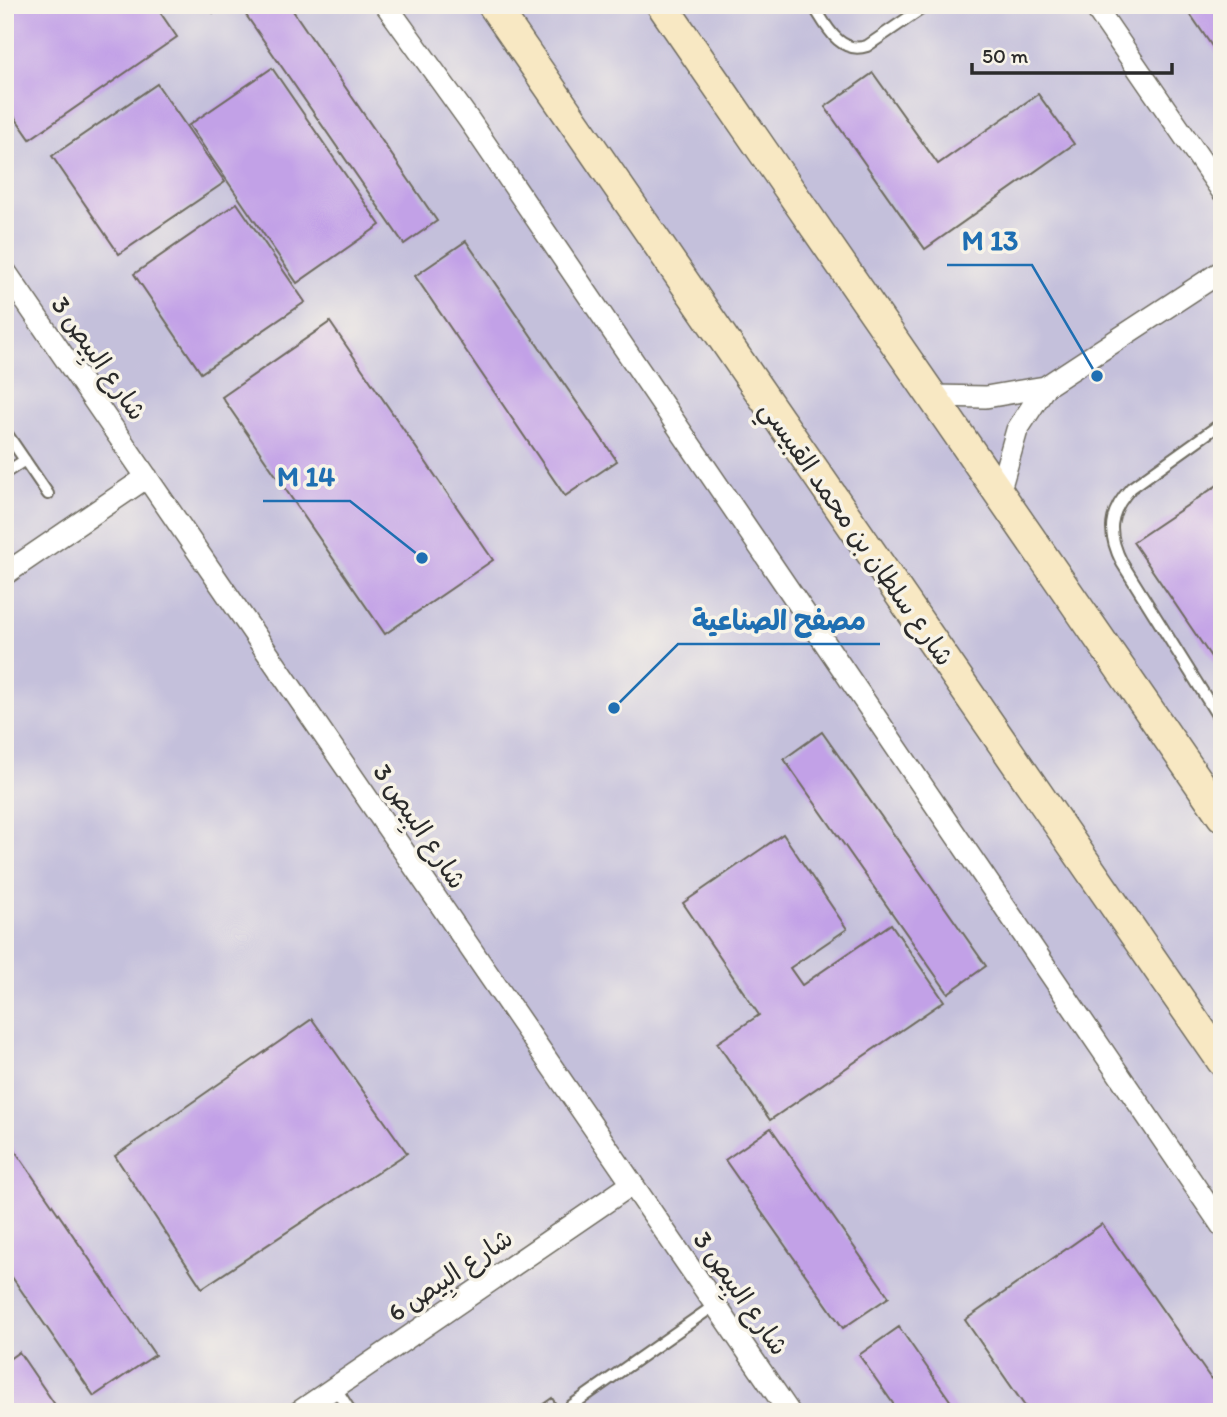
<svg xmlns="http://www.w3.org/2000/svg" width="1227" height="1417" font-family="Itim,'Playpen Sans Arabic',sans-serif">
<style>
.industrial{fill:#c4c0db}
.building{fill:#c2a1e7}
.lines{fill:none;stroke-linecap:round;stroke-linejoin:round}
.service-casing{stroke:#6e6b5f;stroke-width:14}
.minor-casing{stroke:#6e6b5f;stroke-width:24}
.secondary-casing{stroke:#6e6b5f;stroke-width:33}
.service{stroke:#fff;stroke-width:10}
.minor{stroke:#fff;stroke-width:21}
.secondary{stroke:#f8e8c3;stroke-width:30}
.labels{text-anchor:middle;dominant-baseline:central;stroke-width:7;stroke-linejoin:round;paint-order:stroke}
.street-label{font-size:26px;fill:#2b2b2b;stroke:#f7f3e8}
.leader{fill:none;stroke:#1f6fb2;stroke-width:2.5}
.callout-dot{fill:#1f6fb2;stroke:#f7f3e8;stroke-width:2.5}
.callout-label{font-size:28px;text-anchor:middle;font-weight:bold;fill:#1f6fb2;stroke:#f7f3e8;stroke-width:7;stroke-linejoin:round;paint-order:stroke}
</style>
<rect width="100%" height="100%" fill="#f7f3e8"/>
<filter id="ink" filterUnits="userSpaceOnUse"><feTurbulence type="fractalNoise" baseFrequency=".0143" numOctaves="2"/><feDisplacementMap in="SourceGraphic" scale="14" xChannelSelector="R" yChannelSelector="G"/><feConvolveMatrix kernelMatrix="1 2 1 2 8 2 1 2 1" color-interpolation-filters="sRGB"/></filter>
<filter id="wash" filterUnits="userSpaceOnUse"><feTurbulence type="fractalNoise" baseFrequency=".00686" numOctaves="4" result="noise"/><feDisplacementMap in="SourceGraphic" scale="28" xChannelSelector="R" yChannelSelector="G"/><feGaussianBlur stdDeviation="1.57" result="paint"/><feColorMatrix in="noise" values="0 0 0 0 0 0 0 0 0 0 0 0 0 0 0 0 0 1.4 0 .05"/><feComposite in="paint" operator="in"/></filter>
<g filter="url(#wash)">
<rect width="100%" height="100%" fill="#e9e2bf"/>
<path class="industrial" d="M5,5h1217v1407h-1217z"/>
<g id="blocks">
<path class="building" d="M5,5h150l22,32 -147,102 -25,-36z
M261,5h28l148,216 -33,23 -158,-229z
M1184,5h38v56z
M272,68l108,157 -83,58 -108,-158z
M873,73l65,91 100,-70 36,50 -149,105 -100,-142z
M157,84l68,98 -106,72 -67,-98z
M237,203l68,99 -104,71 -67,-99z
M466,241l151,220 -52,35 -150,-220z
M330,322l163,238 -108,74 -163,-237z
M1222,482v191l-89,-131z
M822,732l164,234 -38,27 -164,-234z
M783,834l64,95 -57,39 12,17 89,-61 53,77 -174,119 -53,-77 42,-28 -76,-112z
M312,1019l95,134 -205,135 -87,-132z
M771,1128l118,169 -46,31 -118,-168z
M5,1136l150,219 -61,41 -89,-129z
M1102,1224l109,155 11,-7v40h-193l-64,-92z
M899,1327l59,85h-59l-40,-57z
M19,1352l41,60h-55v-50z
M552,1398l9,14h-29z"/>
</g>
</g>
<g filter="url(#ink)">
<use href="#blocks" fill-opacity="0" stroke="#6e6b5f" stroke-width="2"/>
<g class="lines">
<defs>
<path id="service" d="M214,5l1,2
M813,5c13,20 26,50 54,41l60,-41
M1222,423l-91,65c-23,25 -24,45 -9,75l100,160
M5,431l43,63
M5,473l20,-13
M335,1387l16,25
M571,1406l144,-101"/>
<path id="minor" d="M386,5l83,115 753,1106
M1094,5l128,186
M5,271l784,1141
M933,396l53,1 59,-10 177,-116
M999,493l18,-63 28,-43
M5,574l142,-97
M299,1412l333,-228"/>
<path id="secondary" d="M493,5l729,1056
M662,5l560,811"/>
</defs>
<use href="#service" class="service-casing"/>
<use href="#minor" class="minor-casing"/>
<use href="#secondary" class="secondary-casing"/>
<use href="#service" class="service"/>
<use href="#minor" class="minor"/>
<use href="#secondary" class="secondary"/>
</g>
</g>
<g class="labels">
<g class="street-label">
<text transform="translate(99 358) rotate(55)">شارع البِيص 3</text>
<text transform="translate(857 533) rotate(55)">شارع سلطان بن محمد القبيسي</text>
<text transform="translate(420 826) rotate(56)">شارع البِيص 3</text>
<text transform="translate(450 1275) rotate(-34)">شارع البِيص 6</text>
<text transform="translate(741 1293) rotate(55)">شارع البِيص 3</text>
</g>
</g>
<path class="leader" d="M1097 376L1032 265H947M422 558L350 501H263M614 708L678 644H880"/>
<g class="callout-dot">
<circle cx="1097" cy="376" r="7"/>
<circle cx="422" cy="558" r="7"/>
<circle cx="614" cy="708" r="7"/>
</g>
<g class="callout-label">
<text x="990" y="250">M 13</text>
<text x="306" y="486">M 14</text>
<text x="779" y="630">مصفح الصناعية</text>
</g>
<rect width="1227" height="1417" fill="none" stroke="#f7f3e8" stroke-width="28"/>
<path d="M972 63v10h200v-10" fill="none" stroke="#2b2b2b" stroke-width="3.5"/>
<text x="982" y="63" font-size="21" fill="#2b2b2b" stroke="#f7f3e8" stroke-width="5" paint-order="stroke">50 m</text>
</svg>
